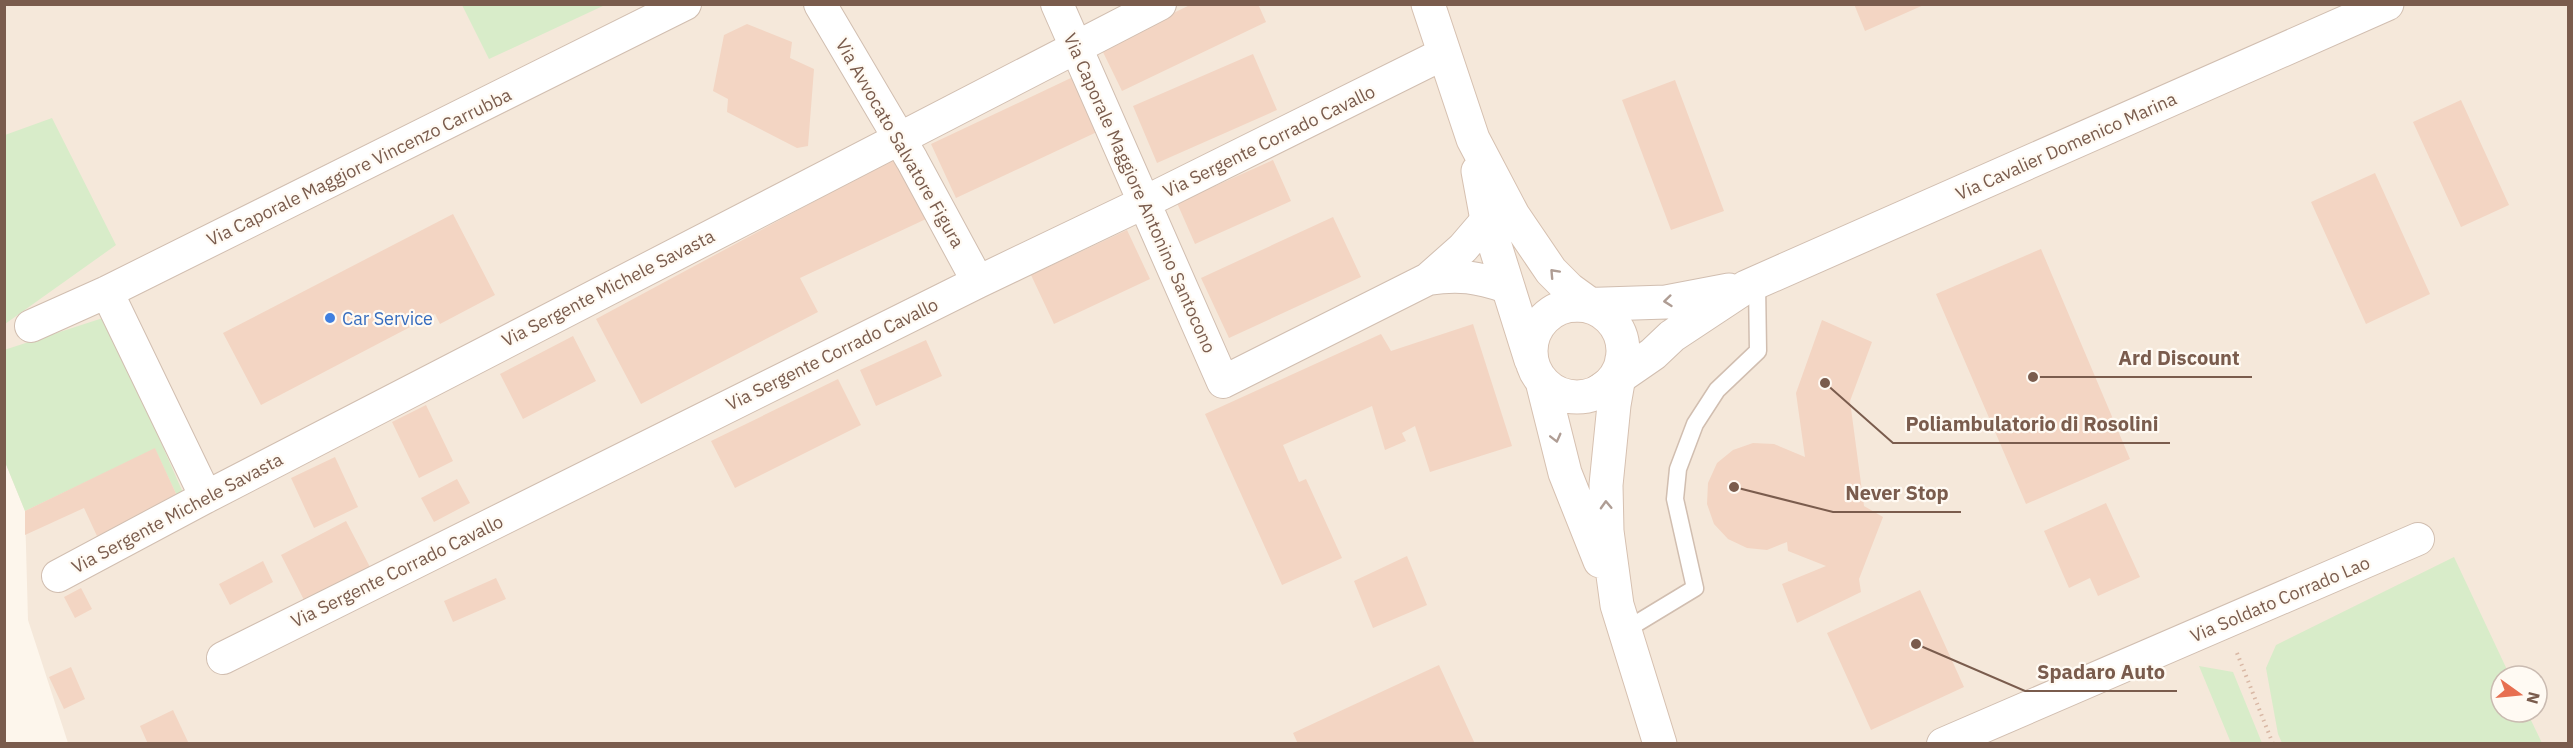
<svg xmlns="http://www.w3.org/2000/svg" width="2573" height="748" font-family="'IBM Plex Sans',sans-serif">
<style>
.residential{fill:#f5e8da;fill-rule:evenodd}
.green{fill:#d8ecc9}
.building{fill:#f3d5c3}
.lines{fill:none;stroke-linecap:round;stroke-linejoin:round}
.service-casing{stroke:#d1beb0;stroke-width:19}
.minor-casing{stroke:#d1beb0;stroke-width:34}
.tertiary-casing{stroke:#d1beb0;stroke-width:35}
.secondary-casing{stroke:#d6c0b0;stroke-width:35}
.path{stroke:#d9b8a5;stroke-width:4;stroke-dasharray:1.5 4.5;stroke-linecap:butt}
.service{stroke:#fff;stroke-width:16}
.minor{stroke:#fff;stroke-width:32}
.tertiary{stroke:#fff;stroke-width:33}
.secondary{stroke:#fff;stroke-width:33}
.oneway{stroke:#af9d94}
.shop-dot{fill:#3f7fe0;stroke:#fffaf3;stroke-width:2}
.labels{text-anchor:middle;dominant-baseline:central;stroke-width:4.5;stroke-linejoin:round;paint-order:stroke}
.street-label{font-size:18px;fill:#7a5c4d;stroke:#fffaf3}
.shop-label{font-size:18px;fill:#366cbe;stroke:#fffaf3;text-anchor:start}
.leader{fill:none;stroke:#7a5c4d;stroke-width:2}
.callout-dot{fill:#7a5c4d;stroke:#fffaf3;stroke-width:2}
.callout-label{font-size:20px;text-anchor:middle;font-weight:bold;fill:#7a5c4d;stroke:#fffaf3;stroke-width:4.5;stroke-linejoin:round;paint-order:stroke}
</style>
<rect width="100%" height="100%" fill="#fdf6ec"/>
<path class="residential" d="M4,5h2564v738h-2500l-40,-123 -3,-109 -20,-49zM2501,676h36v36h-36z"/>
<path class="green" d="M462,5h143l-116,54z
M52,118l64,127 -111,79v-189z
M106,317l78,178 -6,3 -23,-49 -130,62 -20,-49 -1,-112z
M2454,557l56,119h-9v36h26l15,31h-260l-4,-9 -12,-66 10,-23z
M2199,666l34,6 29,71h-31z"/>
<path class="building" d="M1192,4h66l8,18 -144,69 -21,-43z
M1854,4h72l-61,27z
M747,24l45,18 -2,16 24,11 -6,77 -11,2 -70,-36 1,-13 -15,-8 11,-56z
M1253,54l24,56 -120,53 -24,-57z
M1073,77l26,54 -143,67 -25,-54z
M1675,80l49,131 -53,19 -49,-130z
M2461,100l48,105 -48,22 -48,-105z
M893,159l33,60 -126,59 18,34 -177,92 -45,-85z
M1273,160l18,41 -96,43 -18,-41z
M2375,173l55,121 -64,30 -55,-122z
M453,214l42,81 -55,29 -5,-10 -174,91 -38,-72z
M1333,217l28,60 -132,61 -28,-60z
M1127,230l23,49 -96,45 -23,-49z
M2041,249l89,210 -104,45 -90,-210z
M1822,320l50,22 -22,59 14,105 19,11 -24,62 2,13 -64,31 -15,-39 44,-18 -38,-15 -1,-9 -20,8 -20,-2 -19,-9 -14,-15 -7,-20 1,-21 9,-20 16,-13 20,-7 21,1 31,13 -9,-64z
M1473,324l39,122 -82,26 -15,-46 -13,7 4,8 -21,9 -13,-44 -89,39 16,37 7,-3 36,79 -60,27 -77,-171 176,-80 10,17z
M573,336l23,45 -73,38 -23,-45z
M926,340l16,36 -66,30 -16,-36z
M838,379l23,46 -126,63 -24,-47z
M426,405l27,56 -34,17 -27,-56z
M155,448l23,50 -81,38 -13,-28 -59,27v-24z
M335,457l23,50 -44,21 -23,-50z
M457,479l13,24 -36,19 -13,-24z
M2106,503l34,74 -42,19 -8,-18 -21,10 -25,-57z
M346,521l24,46 -66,33 -23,-45z
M1407,556l20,49 -54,23 -19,-47z
M263,561l10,21 -43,23 -11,-21z
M496,578l10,21 -53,23 -9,-21z
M81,588l11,21 -17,9 -11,-21z
M1920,590l44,97 -93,43 -44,-97z
M1439,665l36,79h-177l-5,-11z
M71,667l14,32 -21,10 -15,-32z
M173,710l16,34h-41l-8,-18z"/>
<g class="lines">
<defs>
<path id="service" d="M1624,631l71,-43 -20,-89 3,-30 17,-45 22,-34 41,-39 -1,-68"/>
<path id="minor" d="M820,4l92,156 66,122
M1057,4l166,378 205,-103 35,-31 24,-28
M1428,279c31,-5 49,-2 79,8
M107,292l99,205
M31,326l76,-34 578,-288
M58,576l148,-79 954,-493
M223,658l755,-376 165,-79 300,-149
M1943,744l475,-205"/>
<path id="tertiary" d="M1574,305l92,-3 63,-12
M1598,392l55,-38 19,-18 74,-49 641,-283"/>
<path id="secondary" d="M1428,4l45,135 40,76 38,56 18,18 29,21
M1478,171l9,49 44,140
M1531 351a46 46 0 1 1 92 0a46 46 0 1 1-92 0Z
M1622,359l-8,46 -8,80 1,46 10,74 43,139
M1542,381l23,92 35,88"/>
</defs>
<use href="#service" class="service-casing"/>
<use href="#minor" class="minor-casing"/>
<use href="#tertiary" class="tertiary-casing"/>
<use href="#secondary" class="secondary-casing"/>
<path class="path" d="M2237,653l36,91"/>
<use href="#service" class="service"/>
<use href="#minor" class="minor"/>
<use href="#tertiary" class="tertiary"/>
<use href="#secondary" class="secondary"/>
</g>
<defs><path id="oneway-chevron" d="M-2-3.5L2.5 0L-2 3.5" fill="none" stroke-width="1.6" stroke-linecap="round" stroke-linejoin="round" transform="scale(1.5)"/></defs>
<g class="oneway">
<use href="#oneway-chevron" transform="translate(1554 273) rotate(-133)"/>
<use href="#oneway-chevron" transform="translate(1668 301) rotate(174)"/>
<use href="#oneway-chevron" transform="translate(1556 438) rotate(76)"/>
<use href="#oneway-chevron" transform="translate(1606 505) rotate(-92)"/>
</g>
<circle class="shop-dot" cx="330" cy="318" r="6"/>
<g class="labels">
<g class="street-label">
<text transform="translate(1269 141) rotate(-26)">Via Sergente Corrado Cavallo</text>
<text transform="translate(900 143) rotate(60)">Via Avvocato Salvatore Figura</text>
<text transform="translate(2066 146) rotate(-24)">Via Cavalier Domenico Marina</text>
<text transform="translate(359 167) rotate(-26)">Via Caporale Maggiore Vincenzo Carrubba</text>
<text transform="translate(1140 193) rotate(66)">Via Caporale Maggiore Antonino Santocono</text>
<text transform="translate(608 288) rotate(-27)">Via Sergente Michele Savasta</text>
<text transform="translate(832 354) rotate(-26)">Via Sergente Corrado Cavallo</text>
<text transform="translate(177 513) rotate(-28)">Via Sergente Michele Savasta</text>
<text transform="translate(397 571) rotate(-26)">Via Sergente Corrado Cavallo</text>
<text transform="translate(2280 599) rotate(-23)">Via Soldato Corrado Lao</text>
</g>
<g class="shop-label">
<text x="342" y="318">Car Service</text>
</g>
</g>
<path class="leader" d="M2033 377L2107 377H2252M1825 383L1893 443H2170M1734 487L1833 512H1961M1916 644L2025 691H2177"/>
<g class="callout-dot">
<circle cx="2033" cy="377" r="6"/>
<circle cx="1825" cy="383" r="6"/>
<circle cx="1734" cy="487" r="6"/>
<circle cx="1916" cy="644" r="6"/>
</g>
<g class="callout-label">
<text x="2179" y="365">Ard Discount</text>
<text x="2032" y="431">Poliambulatorio di Rosolini</text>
<text x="1897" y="500">Never Stop</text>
<text x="2101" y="679">Spadaro Auto</text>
</g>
<rect width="2573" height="748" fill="none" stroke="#7a5c4d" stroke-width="12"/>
<g transform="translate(2519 694) rotate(105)"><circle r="28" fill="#fffaf3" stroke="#cabbb1" stroke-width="1.5"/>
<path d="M0-4.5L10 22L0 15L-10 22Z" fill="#e76f51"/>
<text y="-9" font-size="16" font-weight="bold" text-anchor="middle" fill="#7a5c4d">N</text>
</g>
</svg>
